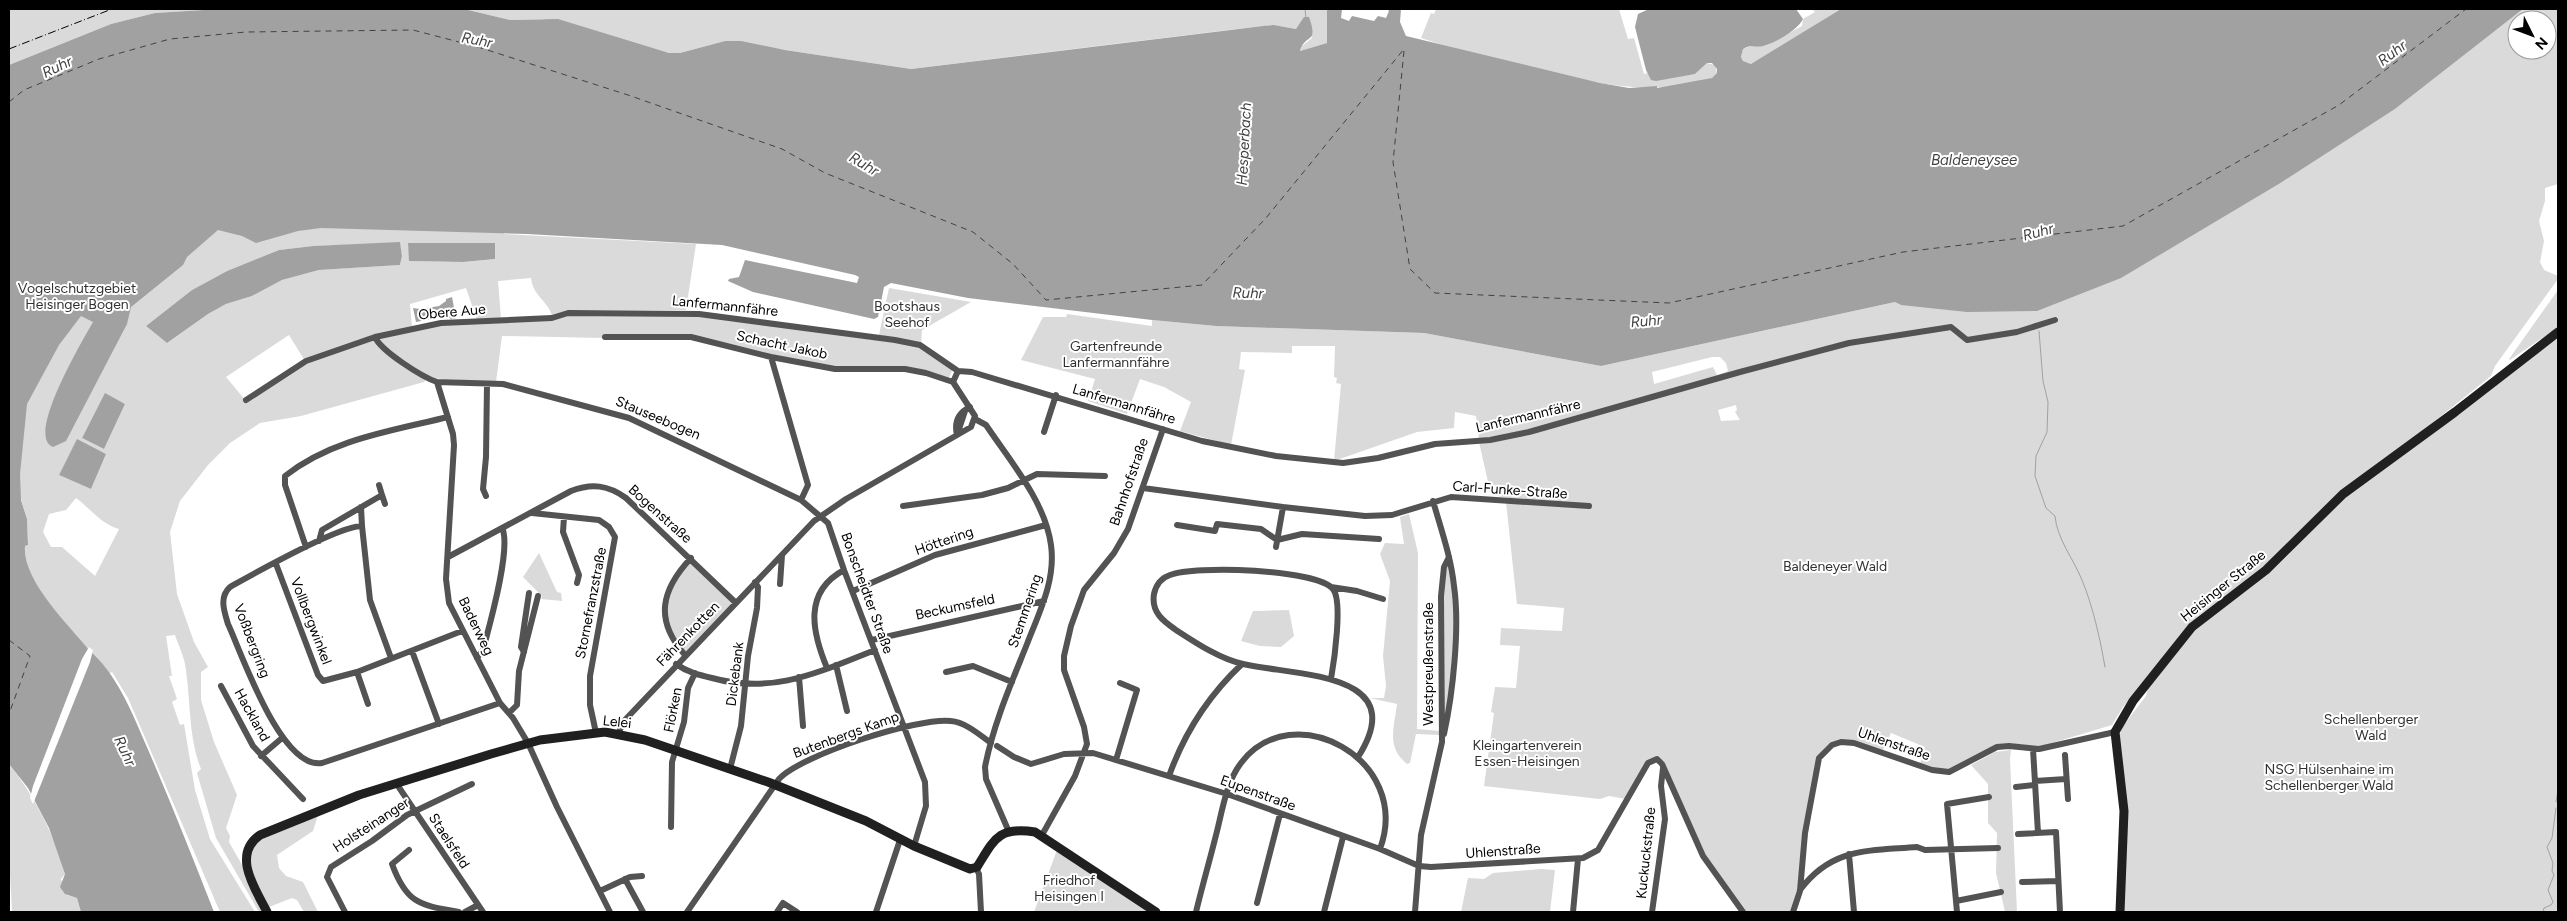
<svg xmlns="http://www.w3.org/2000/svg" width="2567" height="921" font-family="Figtree,sans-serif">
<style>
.green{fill:#dadada;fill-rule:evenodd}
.water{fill:#a1a1a1}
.pier{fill:#fff}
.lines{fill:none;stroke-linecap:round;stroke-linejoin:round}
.stream{stroke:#a1a1a1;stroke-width:1}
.ferry{stroke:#424242;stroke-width:1;stroke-dasharray:6 5;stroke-linecap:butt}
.street{stroke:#535353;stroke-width:6}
.secondary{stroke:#202020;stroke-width:9}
.rail{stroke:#000;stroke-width:1;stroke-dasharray:8 2.5 1 2.5;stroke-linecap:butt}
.labels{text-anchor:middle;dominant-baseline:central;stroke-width:4;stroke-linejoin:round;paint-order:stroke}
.park-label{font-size:14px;fill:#313131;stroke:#fff}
.street-label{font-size:14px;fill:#000;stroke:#fff}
.water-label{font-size:15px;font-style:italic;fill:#424242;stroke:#fff}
</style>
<rect width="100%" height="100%" fill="#fff"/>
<path class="green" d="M9,9h211l-65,4 -44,11 -102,41z
M464,9h863v34l-27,8 2,-5 10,-8 -7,-18 -9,9 -22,-4 -46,5 -317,39 -186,-28 -45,12h-11l-126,-34 -33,1z
M1436,9h183l9,30 6,-1 10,36 4,-1 3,7 44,-6 12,-11 8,2 2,8c-5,8 -16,8 -24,10 -54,12 -110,-2 -165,-16 -36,-9 -72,-17 -107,-29l10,-25 3,1z
M1812,9h29l-85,54 -5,1 -8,-3 -2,-4 2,-9 27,-5 32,-17 1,-7 12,-7z
M2523,9h35v175l-13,4v13l-6,20 5,20 -4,21 4,8 14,6v3l-63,87 -4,10 -75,60 -161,139 -57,41 -75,91 -11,18 -70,21 -31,-2 -63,25h-13l-15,-5 5,-17 -34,-14 -8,17 -36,-9 -26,12 -22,137 -7,22h-48l-31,-41 -49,-105 -9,-9 -29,42 -17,-3 -9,3 -116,-13 10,-73 -3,-1 4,-25 21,1 4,-42 -20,-1 1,-17 61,3 2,-23 -47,-4 -11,-102 33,1 -48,-8 -12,-53 108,-23 -108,20 -3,-23 -21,-4 -1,16 -37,4 -83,29 7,-77 -5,-1 1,-5 -3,-1 1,-31h-43v7l-51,-1 -2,17 6,1 -14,75 -51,-14 11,-29 -27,-15 -24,-8 -13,35 -39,-13 7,-22 -74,-19 22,-43h23l1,-3 85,12v-6l64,6 208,7 177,33 294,-64 6,3 381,-123 113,-73zM2517,20h30v30h-30zM1712,357h8l6,6 2,8 -11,4 -4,-8 -59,17 -2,-12zM1736,405l1,5 -2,2 5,8 -19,1 -3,-11z
M230,193l275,4 -1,37 192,10 -10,66h-118l-16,7c-2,-15 -19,-20 -21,-39l-33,3 3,38 -24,1 -11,-32 -56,16 2,23 -42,10 -65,24 -16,-26 -63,42 20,24 60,-39 69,-24 8,11 43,31 -2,2 -123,34 -41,7 -30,20 -22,22 -28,36 -10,31 7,62 17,48 14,25 -7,5v28l13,42 23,53 -11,33 4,8 -1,6 12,21 23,49h-5l-43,-74 -19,-65 4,-4c-13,-33 -10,-70 -16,-105 -2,-10 -7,-20 -10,-29l-9,1 6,40h-3l8,23 -5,3 8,23 4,-1 11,66 15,49 45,73h-35l-92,-214 -16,-26 -3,2 -11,-16 -9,-8c-22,-27 -67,-69 -64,-104l3,-1 -1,-26 -6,-20 -8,-4 -4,-9v-226c44,-43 161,-62 221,-67zM400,243l2,13 -2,9 -81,5 -37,10 -30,16 -26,8 -18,10 -41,29 -21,-17 46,-36 35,-19 52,-21 34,-4zM408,243h87v16l-32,3 -53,-1zM105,394l20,10 -21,45 -22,-11zM77,440l29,14 -15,35 -32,-14zM76,498c15,11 25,26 43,31l-24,47 -33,-29h-11l-8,-15 6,-18 17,-4z
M889,288l82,14 -49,28 -1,14 -42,-9z
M2558,290v37l-48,33 -1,-1z
M684,314l235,32 34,22 -6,15 -11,-5 -42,-9 -63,1 -132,-30 -197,-4 -6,46 -69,-4 -47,-35 -4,-6 65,-13 117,-8z
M2558,337v575h-436l-3,-176 4,-10 23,-30 3,-12 44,-56 154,-134z
M1409,514l9,39 -1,176 23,2v4l-24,-1 -6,29 -3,1c-21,-17 -13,-36 -10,-60l-27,-6h14l2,-12 -3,-30 7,-75 -10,-27 5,-11 19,1 -4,-27z
M539,553l18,39 4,1 1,8 -21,-2 1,-3 -19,-19z
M691,558l44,44 -50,53c-11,-14 -24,-37 -19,-55 3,-14 17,-29 25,-42z
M1448,562c10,47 6,122 -7,169l1,-133z
M1289,610l5,26 -13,11 -21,-1 -19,-5 12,-30z
M2011,750l-1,9 7,153h-12l-9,-39 1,-40 -9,-10v-39l-17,-19 24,-13z
M9,764c26,33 45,70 56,110l-4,5 6,16 10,3 4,14h-69l-3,-58z
M319,812l-6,19 -36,24 2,13 7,8 17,6 15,30h-14l-7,-12 -5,-2 -23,9 -16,-31 -3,-24 10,-13z
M1057,850l94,62h-117z
M1541,869l14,1 -5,42h-89l7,-34 16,1 9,-6z"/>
<path class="water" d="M220,9h244l46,11 48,-1 111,34h11l45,-12h16l44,9 126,19 352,-43 11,-1 22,4 8,-12h5c10,28 -4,16 -9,34l27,-8v-34h15l-1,9 8,3 3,-5 22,5 4,-5 8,2 3,-7 -2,-2h14l-1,13 6,14 194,47 29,5 28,-2v2l55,-10 5,-5v-4l-5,-6h-5l-12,11 -39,7 -5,-1 -5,-10 -11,-43 3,-13 11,-5h147l7,10c-5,11 -28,24 -40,27 -7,2 -12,-2 -20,3l-2,8 2,4 8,3 90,-55h682l-128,100 -113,73 -161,96 -84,33 -70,1 -66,-7 -6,-3 -294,64 -177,-33 -208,-7 -64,-6 -184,-22 -77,-15 -7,4 -6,30 -4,2 -121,-27 -25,-11 1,-2 10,-2 6,-17 112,23 2,-6 -4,-2 -133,-30 -195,-11 -206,-6 -23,3 -42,12 -14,-7 -24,-6 -31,27 -4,8 -52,42 -4,17 -61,117 -13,6c-28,-10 30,-107 40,-125l-12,-6 -22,29 -32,59 -7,70 1,26 6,19 1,26 -3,1c-3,34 43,78 64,104 27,23 43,62 57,95 24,55 46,111 68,167h-133l-4,-14 -12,-4 -5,-7 5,-13 -16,-46 -21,-40 -19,-24v-699l102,-41 44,-11z
M400,242l2,14 -2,9 -81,5 -37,10 -30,16 -26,8 -18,10 -41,29 -21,-17 46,-36 35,-19 52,-21 34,-4z
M408,243h87v16l-32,3 -54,-1z
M452,297l4,21 -5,1 -4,-3 -31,6 -3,-14 7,1 19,-3 7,-5v-2z
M105,393l20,11 -21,45 -22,-11z
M77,439l29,15 -15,35 -32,-14z"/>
<path class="pier" d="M89,647l4,3 -3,12 -57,142 -3,-6 3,-12 49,-127z"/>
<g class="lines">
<path class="stream" d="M1305,9l1,9
M2039,331l4,50 5,21 -1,30 -11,24 -1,20 11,32 9,8c2,23 18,42 27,64 11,27 18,58 23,87
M2556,802l2,-12
M2543,912l1,-4 7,-3 2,-3 -5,-12 6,-15 -2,-4 1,-8 -6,-16 5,-9 4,-30"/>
<path class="ferry" d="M1404,51l-11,111 17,107 25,24 234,10 234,-51 220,-26 216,-121 127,-96
M9,102l15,-12 75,-31 71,-20 76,-7 167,-2 65,17 150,48 154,54 43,24 148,59 40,32 33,36 156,-15 64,-67 138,-169
M9,640l21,16 -21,58"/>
<path class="street" d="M605,337h86l80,20 64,12h70l21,4 27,9
M771,357l37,128 -7,15 27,23 16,47 81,212 1,24 -12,40
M437,382l66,2 126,34 172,82
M246,400l60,-39 69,-24
M975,419l11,6c24,36 59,76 65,120 5,35 -12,68 -24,99 -16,40 -34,81 -42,123l1,12 23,53
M1044,432l12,-37
M957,435c-3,-13 1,-22 13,-28
M957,435l8,-24
M1143,488l140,19 82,9 27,-1 59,-18 138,9
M382,495l3,9
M486,496l-3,-7 3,-32 1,-73
M1433,501c8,28 18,56 21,85 6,41 -1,107 -10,148
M903,506l79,-11 26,-7 29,-14 68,2
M361,507l1,19
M532,513l67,7 10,7 6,10 -25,139v29l6,28
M564,517l-1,15 16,43 -2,8
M1177,525l38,6 2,-7 44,5 16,11 25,-6 77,5
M319,541l3,-11 60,-35 -3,-10
M306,547l-21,-62v-9c47,-37 106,-45 163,-59
M1276,547l7,-40
M448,557l123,-66c21,-8 37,-6 55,7l109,104
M276,564l42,111 5,6 34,-9 105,-41
M780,584l2,-29
M1331,587l26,4 26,8
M853,591l82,-36 111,-30
M872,640l172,-39
M412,651l27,73
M524,652l-3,-5 8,-54
M685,655c-31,-35 -24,-65 6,-97
M391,658l-21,-58 -8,-74c-24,0 -107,47 -132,61 -11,10 -6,24 -2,37 14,30 53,146 94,139l178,-60
M477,658l6,-8c6,-23 29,-103 19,-122
M676,664c11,8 23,11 36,14 61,17 107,-6 163,-28
M836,665l11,46
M827,668c-15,-36 -24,-76 17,-98
M357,672l11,32
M946,672l27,-6 39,16
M799,677l4,49
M1331,679c3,-17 12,-78 2,-90 -16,-20 -139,-24 -163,-14 -9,3 -14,10 -16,19 -3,18 9,27 22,36 20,13 44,29 67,34 52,12 170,7 115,93
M221,686l32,60 50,53
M509,713l8,-8 2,-34 19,-75
M618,734l6,-13 190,-200 32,-22 125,-72 4,-11 -22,-34 5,-11
M997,746l17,11 17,7 33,-10 29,-1 134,41 153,55 39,17 12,1 152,-9 15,-8 50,-87 9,-4 5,5 41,92 40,56
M2033,749l5,84
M2065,755l3,44
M261,756l21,-18
M1116,760l21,-70 -17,-7
M730,769l11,-43 7,-70 9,-48 1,-21 -3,-5
M1169,776c16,-45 39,-80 73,-112
M2035,781l31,-2
M396,783l87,129
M2016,787l19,-2
M671,827l1,-65 12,-40 4,-34 7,-15
M2018,834l38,-2 4,80
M1042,835l33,-59 12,-32 -3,-17 -20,-57v-14l7,-30 13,-36 30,-37 14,-24 35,-100
M409,850l-17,14c15,41 29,41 67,48
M1849,854l5,58
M976,868l3,6 2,38
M625,879l18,33
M2022,882l36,-1
M1800,890c32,-43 69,-39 117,-43l8,3 73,-2
M600,891l30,-14 12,-1
M1956,901l45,-9
M1257,903l23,-89
M345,912l-18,-35 4,-10 41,-26 35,-26 65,-31
M465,912l13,-7
M610,912l-53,-105 -29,-64 -15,-25 -13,-15 -51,-100 -3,-24 8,-134 -1,-11 -16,-52c-15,-5 -56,-31 -62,-45l66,-14 111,-5 16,-5 131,1 196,26 25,5 38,26 14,1 230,69 74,15 67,7 35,-5 57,-14 55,-4 39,-8 211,-60 109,-29 102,-16 16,13 50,-8 38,-12
M687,912l92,-133c22,-24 139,-62 172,-58 14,1 29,14 40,22
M777,912l6,-9 14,9
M876,912l24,-72
M1196,912c6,-25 13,-49 19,-73 7,-25 10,-55 26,-76 51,-68 172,-4 139,86
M1324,912l19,-75
M1415,912l6,-77 21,-93 -1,-146 3,-29 5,-10
M1573,912l5,-53
M1652,912l13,-93 -4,-33 2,-18
M1793,912l7,-21 5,-58 14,-75 13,-13 9,-3 13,1 78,27 17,2 48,-25 12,-1 30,3 76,-17
M1957,912l-10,-108 42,-7"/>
<path class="secondary" d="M267,912c-11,-22 -36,-57 -7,-77l99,-40 132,-41 49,-14 65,-8 40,8 123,42 98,39 48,25 56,23 7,-2c17,-27 21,-41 58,-35l121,80
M2120,912l4,-101 -9,-79 18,-31 59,-74 74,-57 77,-76 112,-82 103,-80"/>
<path class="rail" d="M9,49l103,-40"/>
</g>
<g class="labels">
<g class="park-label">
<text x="77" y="288">Vogelschutzgebiet<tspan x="77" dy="16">Heisinger Bogen</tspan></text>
<text x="907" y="306">Bootshaus<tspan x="907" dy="16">Seehof</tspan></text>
<text x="1116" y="346">Gartenfreunde<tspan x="1116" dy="16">Lanfermannfähre</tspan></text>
<text x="1835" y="566">Baldeneyer Wald</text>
<text x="2371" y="719">Schellenberger<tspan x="2371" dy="16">Wald</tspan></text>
<text x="1527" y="745">Kleingartenverein<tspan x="1527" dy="16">Essen-Heisingen</tspan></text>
<text x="2329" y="769">NSG Hülsenhaine im<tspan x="2329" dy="16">Schellenberger Wald</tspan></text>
<text x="1069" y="880">Friedhof<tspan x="1069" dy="16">Heisingen I</tspan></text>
</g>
<g class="street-label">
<text transform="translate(725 306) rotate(6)">Lanfermannfähre</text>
<text transform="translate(452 312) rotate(-5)">Obere Aue</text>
<text transform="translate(782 345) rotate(12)">Schacht Jakob</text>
<text transform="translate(1124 404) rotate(17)">Lanfermannfähre</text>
<text transform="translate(1528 416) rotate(-13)">Lanfermannfähre</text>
<text transform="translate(658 418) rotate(23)">Stauseebogen</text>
<text transform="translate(1129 482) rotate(-71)">Bahnhofstraße</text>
<text transform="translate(1510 490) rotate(4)">Carl-Funke-Straße</text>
<text transform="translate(660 514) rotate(42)">Bogenstraße</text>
<text transform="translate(944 541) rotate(-19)">Höttering</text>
<text transform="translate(2223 586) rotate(-39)">Heisinger Straße</text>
<text transform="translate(867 593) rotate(70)">Bonscheidter Straße</text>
<text transform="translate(591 603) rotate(-79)">Stornefranzstraße</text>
<text transform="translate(955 607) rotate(-12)">Beckumsfeld</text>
<text transform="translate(1025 611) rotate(-71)">Stemmering</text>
<text transform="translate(311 621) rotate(69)">Vollbergwinkel</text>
<text transform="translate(476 626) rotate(64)">Baderweg</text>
<text transform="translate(688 634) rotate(-46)">Fährenkotten</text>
<text transform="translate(252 641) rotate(69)">Voßbergring</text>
<text transform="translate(1428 664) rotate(-90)">Westpreußenstraße</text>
<text transform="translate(735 674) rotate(-83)">Dickebank</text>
<text transform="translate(673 710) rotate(-79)">Flörken</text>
<text transform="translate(252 715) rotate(61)">Hackland</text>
<text transform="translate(617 722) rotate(6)">Lelei</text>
<text transform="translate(846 735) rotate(-20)">Butenbergs Kamp</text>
<text transform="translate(1894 744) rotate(19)">Uhlenstraße</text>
<text transform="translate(1258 793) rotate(20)">Eupenstraße</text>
<text transform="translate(371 825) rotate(-33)">Holsteinanger</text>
<text transform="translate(449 841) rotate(57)">Staelsfeld</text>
<text transform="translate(1503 851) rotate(-4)">Uhlenstraße</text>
<text transform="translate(1646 853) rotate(-84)">Kuckuckstraße</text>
</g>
<g class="water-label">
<text transform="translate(477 40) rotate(11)">Ruhr</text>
<text transform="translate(2392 53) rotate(-37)">Ruhr</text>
<text transform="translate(57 67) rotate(-26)">Ruhr</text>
<text transform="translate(1244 144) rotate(-87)">Hesperbach</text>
<text x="1974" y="160">Baldeneysee</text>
<text transform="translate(864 164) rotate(31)">Ruhr</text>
<text transform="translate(2038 232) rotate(-15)">Ruhr</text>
<text transform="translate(1248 293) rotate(2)">Ruhr</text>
<text transform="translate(1646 321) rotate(-5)">Ruhr</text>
<text transform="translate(125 751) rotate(65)">Ruhr</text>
</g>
</g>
<rect width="2567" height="921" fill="none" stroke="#000000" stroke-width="20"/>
<g transform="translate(2532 35) rotate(132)"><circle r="24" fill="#ffffff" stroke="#999999"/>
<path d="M0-4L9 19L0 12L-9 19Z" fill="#000000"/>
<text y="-8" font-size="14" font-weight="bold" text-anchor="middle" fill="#000000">N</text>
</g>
</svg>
